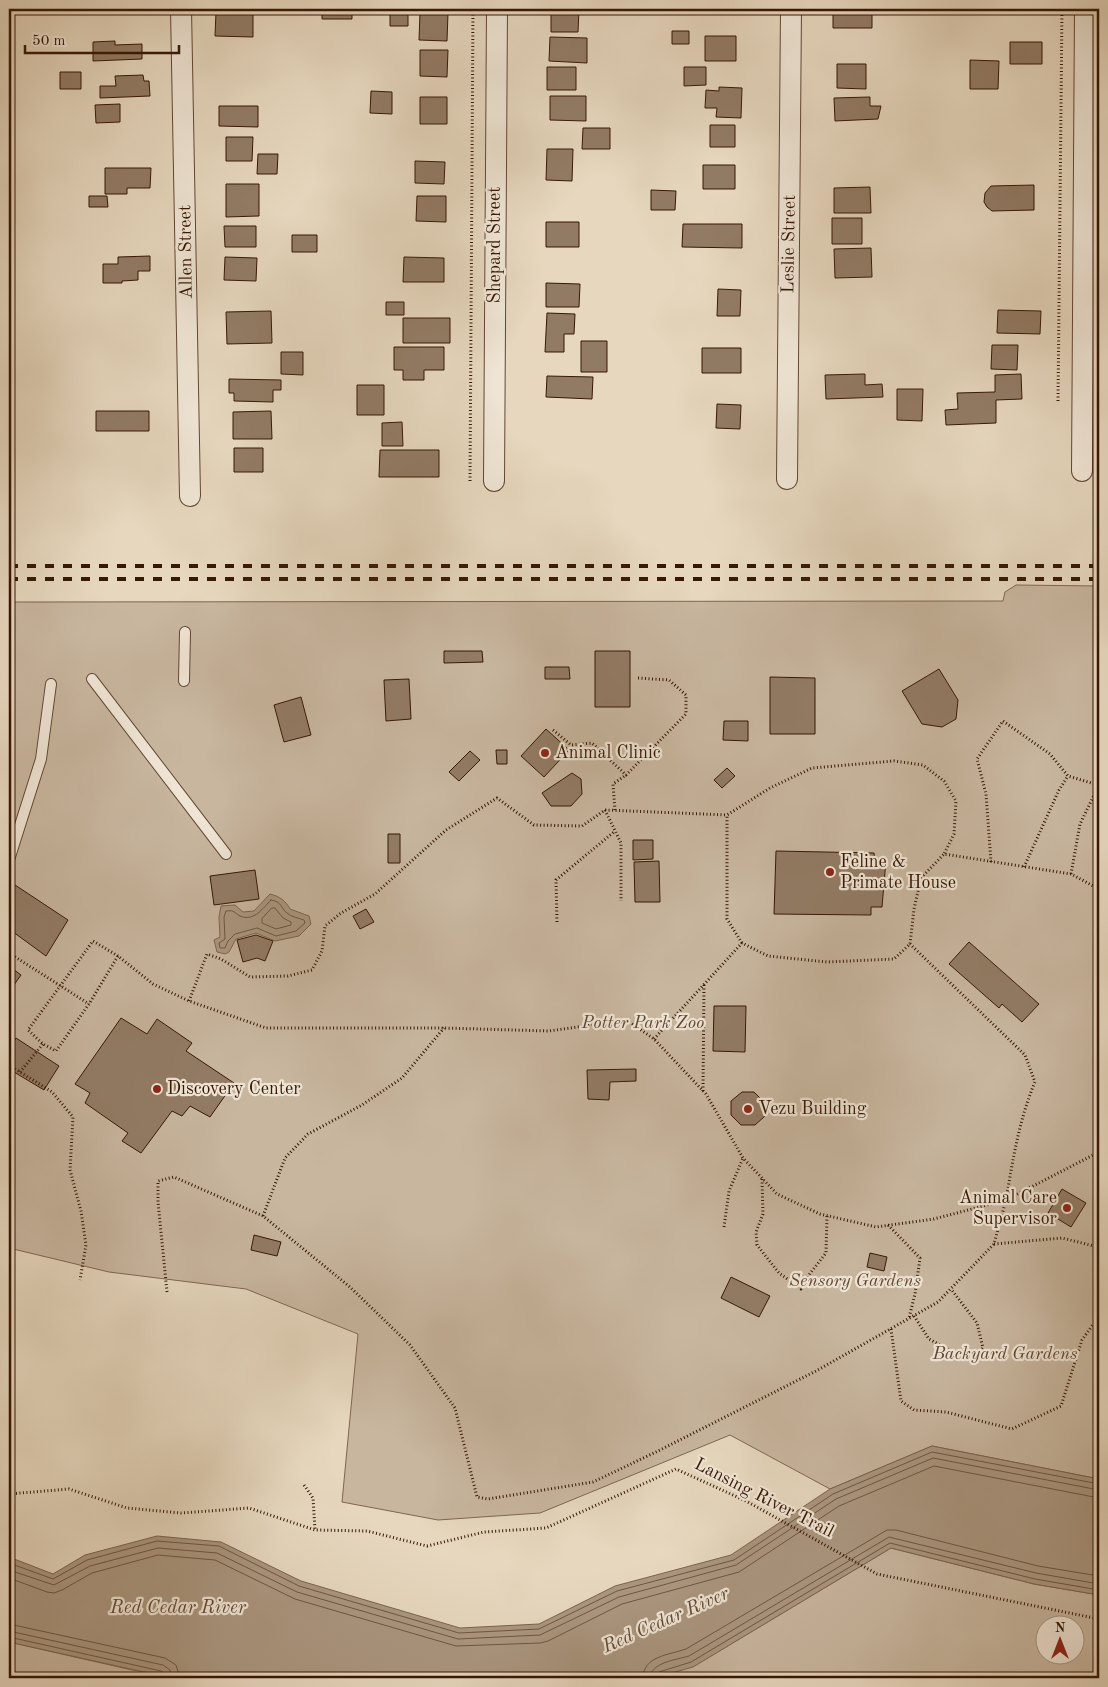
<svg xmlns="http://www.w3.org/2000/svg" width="1108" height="1687" font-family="'Old Standard TT',serif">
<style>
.green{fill:#c8b69f;stroke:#806652;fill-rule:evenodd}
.water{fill:#aa967f;stroke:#7c634e}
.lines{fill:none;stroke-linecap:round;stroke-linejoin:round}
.shore{stroke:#705642;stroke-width:1}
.building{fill:#927b65;stroke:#371705}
.lane-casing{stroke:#634733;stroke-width:12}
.street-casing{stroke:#634733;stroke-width:22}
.path{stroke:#371705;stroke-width:3;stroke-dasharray:1 2.5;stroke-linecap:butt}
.lane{stroke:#efe5d5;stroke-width:10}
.street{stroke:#efe5d5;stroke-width:20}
.rail{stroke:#371705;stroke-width:4;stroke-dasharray:9 9;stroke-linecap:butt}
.poi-dot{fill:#8f2418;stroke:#efe5d5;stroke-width:2}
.labels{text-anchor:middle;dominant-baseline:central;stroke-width:4.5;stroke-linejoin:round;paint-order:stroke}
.street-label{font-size:18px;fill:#371705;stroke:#efe5d5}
.poi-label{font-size:18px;fill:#371705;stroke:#efe5d5;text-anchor:start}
.park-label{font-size:18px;font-style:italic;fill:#624733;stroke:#efe5d5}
.water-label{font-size:19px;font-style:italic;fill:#654a36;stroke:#efe5d5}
</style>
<rect width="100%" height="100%" fill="#e6d7be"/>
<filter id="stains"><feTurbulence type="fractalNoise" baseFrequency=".004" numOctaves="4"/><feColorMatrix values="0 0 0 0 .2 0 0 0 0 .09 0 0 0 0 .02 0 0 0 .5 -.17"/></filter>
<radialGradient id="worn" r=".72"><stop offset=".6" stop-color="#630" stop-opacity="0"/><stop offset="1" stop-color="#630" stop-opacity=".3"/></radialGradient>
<path class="green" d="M1016,585l83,1v893l-167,-33 -102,43 -100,-54 -190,78 -102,7 -96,-18 16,-168 -112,-45 -137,-17 -100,-24v-646l994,-1 2,-9z
M891,1548l143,36 65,11v83h-445l50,-18zM1046,1624h30v30h-30z
M9,1642l123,28 67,8h-190z"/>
<path class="water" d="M270,894c9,2 16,7 20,15l19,7 2,8 -12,12 -24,5 -19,-8 -20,6 -7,13 -4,2 -8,-2 -3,-12 6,-3 -1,-20 2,-11 14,-1 8,7 11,-1z
M932,1446l167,33v116l-65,-11 -143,-36 -198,119 -39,11h-483l-162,-36v-85l44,17 32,-19 72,-19 64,6 80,39 159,47 79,-4 76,-38 116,-31 99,-66z"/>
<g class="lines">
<path class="shore" d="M271,900c12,2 9,8 16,13 4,4 12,5 17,7l1,3 -9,8 -20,5 -19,-8 -22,6 -7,7 -3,7h-5l-1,-5 6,-4 -1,-22 2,-6c9,-1 7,1 14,5 14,6 23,-8 31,-16z
M272,908h3l8,10 8,4v3l-15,4 -14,-6v-4z
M9,1563l44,16 34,-19 70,-19 62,5 80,40 160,47 80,-4 78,-38 117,-31 99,-66 99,-42 167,32
M9,1570l45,15 36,-19 68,-18 59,5 80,39 161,47 82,-4 79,-38 117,-32 100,-66 97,-41 166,32
M9,1578l38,14 7,1 8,-3 30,-17 66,-18 57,5 80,39 161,47 84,-3 8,-2 74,-37 117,-32 100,-66 95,-40 165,32
M9,1624l156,34 11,7 4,13
M9,1631l154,34 7,5 2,8
M9,1637l152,34 4,3 1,4
M643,1678c0,-22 26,-23 43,-29l201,-119h9l142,36 61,10
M650,1678c1,-16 26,-18 39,-22l200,-119 147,36 63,11
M656,1678l3,-6 32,-10 199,-119 145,36 64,11"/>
</g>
<path class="building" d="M322,9h30v10h-30z
M390,9h18v17h-18z
M551,9h28l-1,23h-27z
M833,9h39v19h-39z
M216,12l37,1v24l-38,-1z
M420,13h28l-1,28 -28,-1z
M672,31h17v13h-17z
M705,36h31v25h-31z
M550,37l37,1v25l-38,-2z
M115,41v4l27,-1v15l-49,2v-19z
M1010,42h32v22h-32z
M420,50h28l-1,27 -27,-1z
M970,60l29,1 -1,28h-28z
M837,64h29v25l-29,-1z
M547,67h29v23h-29z
M684,67h22v18l-22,1z
M60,72h21v17h-21z
M143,75l1,6h5l1,15 -50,2v-12h16l-1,-10z
M719,87l23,1 -1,30 -25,-1 1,-9h-12l1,-18 13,1z
M371,91l21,1v22l-22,-1z
M550,96h36v25l-36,-1z
M420,97h27v27h-27z
M870,97v9h11l-3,13 -43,2 -1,-23z
M120,104v18l-24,1 -1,-18z
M219,106h39v21l-39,-1z
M710,125h25v22h-25z
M583,128h27v21h-28z
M226,137h27l-1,24h-26z
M547,149h26l-1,32 -26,-1z
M258,154h20l-1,20h-20z
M415,161l30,1 -1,22 -29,-1z
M703,165h32v24h-32z
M105,168h46l-1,20h-23v6h-22z
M226,184h33v32l-33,1z
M1034,185v25l-42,1 -5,-4 -3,-5 1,-9 6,-7z
M870,187l1,26h-37v-25z
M651,190l25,1 -1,19h-24z
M89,196h18l1,11h-19z
M417,196h29v26l-30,-1z
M832,218h30v26h-30z
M546,222h33v25h-33z
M683,224h59v24l-60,-1z
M224,226h32v21h-31z
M292,235h25v17h-25z
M871,248l1,29 -37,1 -1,-29z
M150,256v15h-12v9l-16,1v2h-19v-19h15v-7z
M225,257l32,1 -1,23 -32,-1z
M404,257l40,1v24h-41z
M546,283l34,1 -1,23h-33z
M718,289l23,1 -1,26h-23z
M386,302h18v13h-18z
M998,310l43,1 -1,23 -43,-1z
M271,311l1,32 -45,1 -1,-32z
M547,313l28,1 -1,20h-10v18h-19z
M403,318h47v25h-47z
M581,341h26v31h-26z
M992,345h26l-1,25 -26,-1z
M394,347h50v23h-20v10h-21v-10h-9z
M702,348h39v25h-39z
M281,352h22v23l-22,-1z
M865,374v11l17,-1 1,13 -57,2 -1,-24z
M1021,374l1,25 -26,1v23l-50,2 -1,-15 13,-1 -1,-16 38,-1v-17z
M547,376l46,1 -1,22 -46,-2z
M229,379l52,1v10h-8v12l-39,-1v-8h-5z
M357,385h27v30h-27z
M897,389h26l-1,32 -25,-1z
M717,404l24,1 -1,24 -24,-1z
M96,411h53v20h-53z
M271,411l1,28h-39v-27z
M402,422l1,24h-21v-23z
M234,448h29v24h-29z
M380,450h59v27h-60z
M444,651h38l1,11 -39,1z
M595,651h35v56h-35z
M545,667h24l1,12h-25z
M939,669l19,31 -2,19 -14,8 -20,-3 -20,-33z
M770,677l45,1v56h-45z
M409,679l2,40 -25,2 -2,-41z
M301,697l10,38 -27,7 -10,-37z
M724,721h24v20l-25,-1z
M546,729l23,21 -25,27 -23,-21z
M496,750h11v14h-10z
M470,751l10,9 -21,21 -10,-9z
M727,768l8,8 -13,12 -8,-8z
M572,773l9,6 1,15 -11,12h-20l-9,-13z
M388,834h12v29h-12z
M633,840h20v19l-20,1z
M776,851l98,2 1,6 11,1 -4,47h-11v8l-97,-1z
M659,861l1,41h-25l-1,-40z
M255,870l4,29 -45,6 -4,-29z
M9,881l59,39 -22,36 -37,-27z
M366,909l8,13 -14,7 -7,-13z
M256,935l17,6 -8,20 -8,-3 -14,4 -6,-22z
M969,942l70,62 -17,18 -20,-18 -3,4 -50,-44z
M9,966l12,9 -12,17z
M714,1006h32l-1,46 -32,-1z
M121,1018l26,16 10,-15 35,24 -6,8 48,32 -24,34 -20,-11 -8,10 -10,-5 -31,42 -19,-12 6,-8 -43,-30 5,-10 -15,-9z
M16,1038l43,28 -15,24 -35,-21v-21z
M636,1069v12l-26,1 -1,18 -21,-1 -1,-29z
M742,1092h12l11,11v13l-10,9h-14l-10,-10v-14z
M1062,1189l24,14 -15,24 -23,-14z
M254,1235l27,7 -4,14 -26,-6z
M870,1253l17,4 -3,14 -17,-4z
M731,1277l39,19 -11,21 -38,-19z"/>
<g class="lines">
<defs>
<path id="lane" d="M92,679l134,175
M184,681l1,-49
M9,860l32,-101 10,-75"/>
<path id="street" d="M181,9l9,487
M1082,471l3,-462
M787,479l4,-470
M494,481l3,-472"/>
</defs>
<use href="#lane" class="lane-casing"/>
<use href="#street" class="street-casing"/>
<path class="path" d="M1058,401l4,-392
M470,481l3,-472
M553,730l18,15 21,-2 34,32 60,-61v-19l-17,-15 -31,-2
M605,810l16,33v58
M615,810l-2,-26 13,-9
M991,862l-5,-68 -9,-35 26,-38 47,33 18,22 30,9
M1024,867l35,-77 9,-14
M1071,874l9,-50 19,-39
M557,922l-1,-42 59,-49
M742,943l-15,-24v-104l43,-27 42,-20 82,-7 29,4 21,16 12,20 -2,33 -10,20
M9,953l80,51
M118,956l-25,-15 -65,89 15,14 13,7 33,-47 29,-48 35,28 36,17 77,27h178l105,3 78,-11 27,19 52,55 37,64 34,36 43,20 56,13 58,-8 72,-19c7,-41 13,-80 29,-118l-10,-27 -115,-111
M189,1001l18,-47 14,5 29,18 38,-1 24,-6 10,-19 3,-25 16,-13 34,-19 71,-64 51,-32 37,27 48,1 23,-16 122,5
M654,1039l88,-96 26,13 59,6 67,-3 16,-15 4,-35 7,-31 23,-24 127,20 28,15
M9,1065l43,27 21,25 -3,53 11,41 5,34 -6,35
M20,1072l23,-28
M703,1091l1,-106
M762,1179l1,35 -7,18 1,13 22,28 22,16 7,-13 18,-23 1,-37
M263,1216l22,-58 23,-24 54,-29 40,-27 42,-50
M888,1225l32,33 -5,36 -6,24
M724,1227l5,-36 14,-33
M994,1244l68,-6 32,8 5,28
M167,1292l-9,-90v-21l16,-4 89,39 87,71 60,58 45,63 22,89 11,2 105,-17 63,-30 160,-81 122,-69 56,-58 12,-44 93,-48
M914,1316l15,23 27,15 19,2 8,-8 -6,-25 -26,-34
M891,1329l10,72 13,9 32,2 66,17 49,-23 21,-66 17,-24v-30
M304,1485l9,13 2,32
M9,1494l60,-5 58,19 54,5 68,-5 66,22 52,1 60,15 57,-14 62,-4 130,-59 70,32 131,73 222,45"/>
<use href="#lane" class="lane"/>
<use href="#street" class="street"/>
<path class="rail" d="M9,566h1090
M9,579h1090"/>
</g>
<g class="poi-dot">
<circle cx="545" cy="753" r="5"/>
<circle cx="830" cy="872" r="5"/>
<circle cx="157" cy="1089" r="5"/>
<circle cx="748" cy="1109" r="5"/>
<circle cx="1067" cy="1208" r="5"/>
</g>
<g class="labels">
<g class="street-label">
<text transform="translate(789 244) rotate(-89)">Leslie Street</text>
<text transform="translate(495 245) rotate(-90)">Shepard Street</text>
<text transform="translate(186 252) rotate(-91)">Allen Street</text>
<text transform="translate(764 1498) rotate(27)">Lansing River Trail</text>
</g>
<g class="poi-label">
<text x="555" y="753">Animal Clinic</text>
<text x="840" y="862">Feline &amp;<tspan x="840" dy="21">Primate House</tspan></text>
<text x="167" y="1089">Discovery Center</text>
<text x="758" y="1109">Vezu Building</text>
<text x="1057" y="1198" text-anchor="end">Animal Care<tspan x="1057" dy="21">Supervisor</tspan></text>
</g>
<g class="park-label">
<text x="643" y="1023">Potter Park Zoo</text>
<text x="855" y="1281">Sensory Gardens</text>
<text x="1005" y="1354">Backyard Gardens</text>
</g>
<g class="water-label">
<text x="178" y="1608">Red Cedar River</text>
<text transform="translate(666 1621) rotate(-24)">Red Cedar River</text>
</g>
</g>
<rect width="1108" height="1687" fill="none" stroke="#e6d7be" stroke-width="30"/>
<rect x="10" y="10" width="1088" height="1667" fill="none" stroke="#371705" stroke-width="2.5"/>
<rect x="15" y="15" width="1078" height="1657" fill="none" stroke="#371705"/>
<g transform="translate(1060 1640)"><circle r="24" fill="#efe5d5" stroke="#a59382"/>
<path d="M0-4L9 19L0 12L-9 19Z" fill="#8f2418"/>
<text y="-8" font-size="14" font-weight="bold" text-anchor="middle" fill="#371705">N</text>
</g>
<path d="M25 45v8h154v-8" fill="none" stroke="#371705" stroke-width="2.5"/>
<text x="32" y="45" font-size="15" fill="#371705" stroke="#efe5d5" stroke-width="4" paint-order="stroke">50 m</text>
<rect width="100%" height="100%" filter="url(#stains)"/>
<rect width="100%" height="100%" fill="url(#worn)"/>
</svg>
